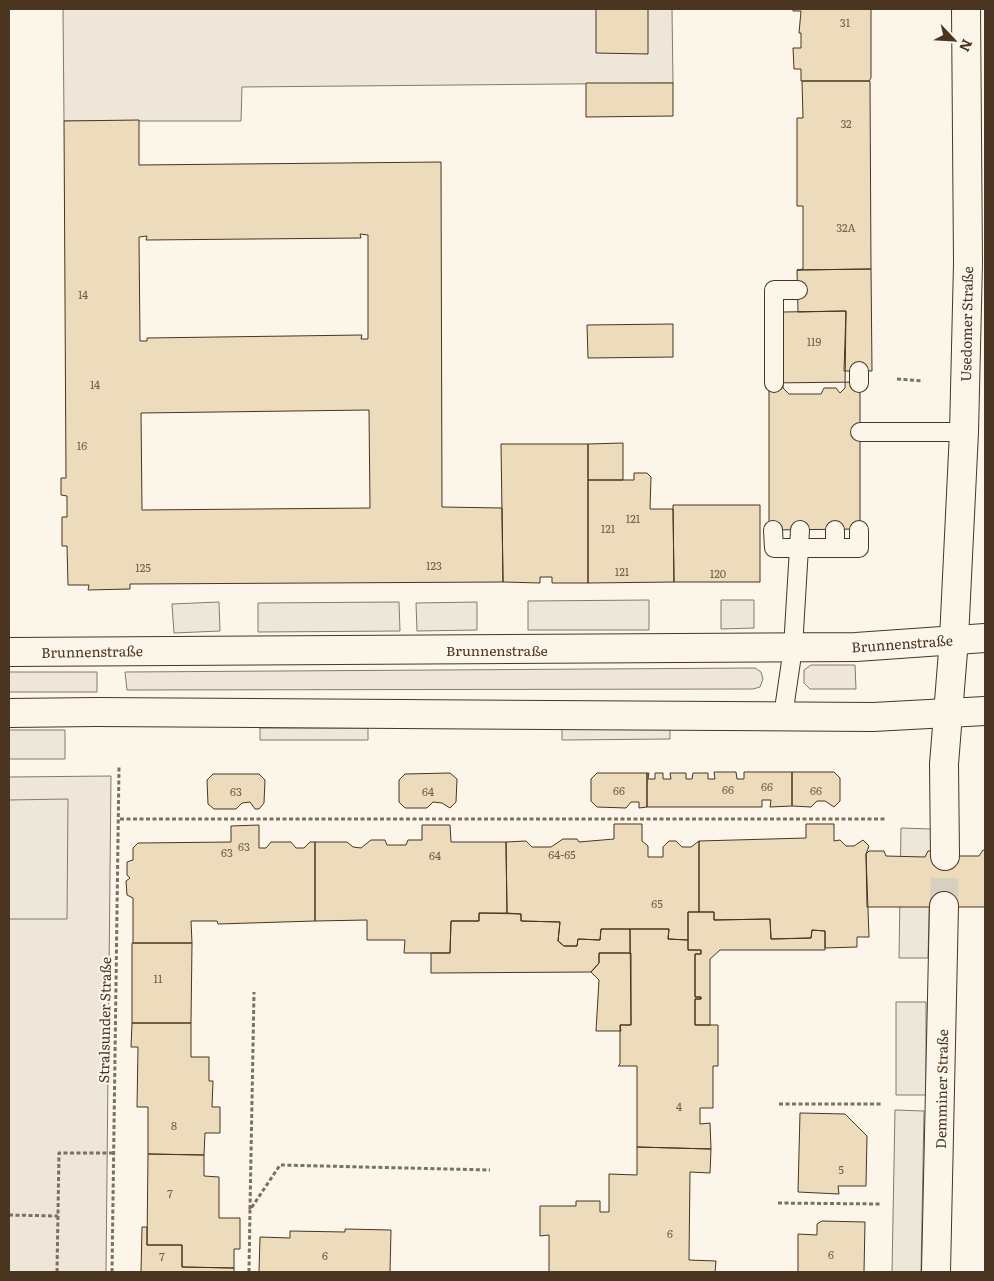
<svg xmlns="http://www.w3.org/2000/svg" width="994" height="1281" font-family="Literata,serif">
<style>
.green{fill:#ede6d9;stroke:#887966}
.parking{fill:#ede7d9;stroke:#887966}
.building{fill:#ecdcbc;stroke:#4a3520;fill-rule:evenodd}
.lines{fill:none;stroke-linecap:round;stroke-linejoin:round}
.street-tunnel{stroke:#d8cfc1;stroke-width:28;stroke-dasharray:28 14;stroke-linecap:butt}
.lane-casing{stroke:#4a3520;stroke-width:20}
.street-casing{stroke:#4a3520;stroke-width:30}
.secondary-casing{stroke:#4a3520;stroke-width:30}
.path{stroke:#7f6f5c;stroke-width:3;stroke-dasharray:4 2.5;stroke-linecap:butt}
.lane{stroke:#fbf6e9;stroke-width:18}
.street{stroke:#fbf6e9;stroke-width:28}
.secondary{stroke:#fbf6e9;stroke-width:28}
.labels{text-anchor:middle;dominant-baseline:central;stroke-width:4;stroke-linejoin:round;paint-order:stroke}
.number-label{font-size:11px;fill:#725f47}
.street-label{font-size:14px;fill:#4a3520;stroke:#fbf6e9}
</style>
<rect width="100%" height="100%" fill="#fbf6e9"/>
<path class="green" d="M63,9h609l1,74 -431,4 -1,34h-177z
M811,665h44l1,24h-46l-6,-6v-13z
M755,668l6,4 2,7 -3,8 -7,2 -626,1 -2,-18z
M9,672h88v20h-88z
M111,776l-5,496h-97v-495z"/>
<path class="parking" d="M649,600v30h-121v-29z
M721,600h33v28l-33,1z
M219,602l1,29 -46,2 -2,-29z
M399,602l1,29 -142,1v-29z
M477,602v28l-60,1 -1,-28z
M368,728v12h-108v-12z
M562,728h108v11l-108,1z
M9,730h56v29h-56z
M68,799l-1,120h-58v-119z
M901,828l30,1 -3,129h-29z
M896,1002h30v93h-30z
M895,1110l29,1 -3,161h-29z"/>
<path class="building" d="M596,9h52v45l-52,-1z
M793,9h78v69l-2,3h-68v-12h-7l-1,-21h8v-15h-2l2,-22h-8z
M802,81h68l1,188 -74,1 6,-1v-63h-6v-88h6z
M586,83h87v33l-87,1z
M139,120v45l302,-3 1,345 60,1 1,74 -373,2v5l-42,1 1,-5h-21l-1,-39h-5v-29h5v-21l-6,-1v-17h5l-2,-357zM360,234l8,1v104h-7l1,-4 -215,3v3h-7l-1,-104 8,-1 -1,4 215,-2zM369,410l1,98 -228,2 -1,-97z
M871,269l1,102h-28l2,-60 -48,1 -1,-42z
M846,311l-1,77 -5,5 -4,-5h-12l-3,6h-32l-6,-6v-76z
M673,324v33l-85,1 -1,-33z
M860,382v147l-91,1v-147z
M623,443v37h-35v-36z
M501,444h87v139h-36v-6h-12v6l-37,-1z
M634,473h13l4,4 -1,32h23l1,73 -86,1v-103h46z
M673,505h87v77h-86z
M714,772h22l1,7h7v-7h48v34l-22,1 1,-7h-9v7h-115v-34h2l-1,6h7v-6h8v6h8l-1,-6h16v6h6l1,-6h15v6h7z
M792,772h42l6,6v23l-6,6 -9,-6h-8l-6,6 -19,-1z
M450,773l7,6 -1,23 -6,6 -8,-5 -9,-1 -6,6h-22l-6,-6v-22l6,-6z
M597,773h50v34l-8,1v-6h-8l-5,6 -29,-1 -6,-6v-22z
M213,774h46l6,6 -1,23 -5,6h-4l-5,-7 -8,1 -6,6h-22l-6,-5 -1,-24z
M614,824h28v17l6,5v11h15v-10l6,-6h7l6,6h9l8,-6v71h-11v28l-20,-1 1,-10h-68l-1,11 -22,-1 -1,7h-13l-6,-5 2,-19 -39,-1v-7l-14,-1 -1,-71 20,-1 6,6h19l12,-8h14l2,3 35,-3z
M806,824h28v17l6,-1 6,6h8l9,-6 6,6 -3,8 3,83h-12v10l-32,1v-17l-13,-1 -1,8 -40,1 -1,-20 -56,1v-8h-15v-71l107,-3z
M259,825v23h7l5,-6h20l5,6h8l6,-6h5v79l-97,3 -1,-3h-26l1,22h-59v-45l-6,-3 -1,-14 4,-3 -3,-3v-13l6,-2v-12l5,-5 93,-1v-16z
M422,825h28l1,17h55l1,71h-28v8h-28l-1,32h-46l1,-13h-38v-20l-52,1v-79h32l6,5 8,1 10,-8h14l2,5h19l2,-5h14z
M983,850h2v57h-118l-1,-53 3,-3h15l2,5 39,1 3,-6h13l3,5h35z
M688,912h26v8l56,-1 1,20 40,-1 1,-8 13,1v19h-105l-10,9v66h-15v-26h6v-2h-6v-43h6v-4h-13z
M479,913l42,1v7l39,1 -2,19 6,5h13l1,-7 22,1 1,-11h29v24h-31v10l-8,9 -160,1v-20h19l1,-32h28z
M630,929h39l-1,10 20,1v10h13v4h-6v43h6v2h-6v26h23v41h-5v42h-13v16l10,-1 1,26 -74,-2v-81h-19l2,-2v-39h11z
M132,943h60l-1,80h-59z
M599,953h32v72h-11l1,6h-25l3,-51 -8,-8 8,-9z
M132,1023h59v34h18v24h4l-1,26h8v26h-15l-1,22 -56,-1v-47h-11l1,-60h-7z
M800,1113l45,1 22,22 -1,50h-28l1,8 -41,-2z
M637,1147l74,2 -1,24 -20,-1 -1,88 27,1 -1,11h-166v-37l-9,1v-30h36v-5h24v11h9v-38l28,1z
M148,1154l56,1v21l15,1v41h21v31h-6v19l-52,-1v-22h-35z
M822,1221l43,1 -1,50h-66v-38l19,1v-11z
M142,1227h5v18h35v22l52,1v4h-93z
M345,1229l46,1 -1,42h-131l1,-35 30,1v-7l55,1z"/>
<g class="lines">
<path class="street-tunnel" d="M944,906l1,-50"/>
<defs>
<path id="lane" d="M859,371v12
M774,383v-93h24
M860,432h104
M773,530l1,18h25l-6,100 -10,68
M800,530l-1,18h36v-18
M835,548h24v-18"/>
<path id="street" d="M945,856l-1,-92 10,-125 10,-207 4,-169 -2,-254
M936,1272l8,-366"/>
<path id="secondary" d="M9,652l847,-5 129,-9
M9,713l87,-1 777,5 112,-6"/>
</defs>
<use href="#lane" class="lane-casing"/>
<use href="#street" class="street-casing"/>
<use href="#secondary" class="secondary-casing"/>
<path class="path" d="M897,379l26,2
M120,819h767
M779,1104h104
M778,1203l103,1
M250,1209l4,-217
M9,1215l49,1
M57,1272l2,-119h54
M112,1272l7,-505
M249,1272l1,-62 30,-45 210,5"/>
<use href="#lane" class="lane"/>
<use href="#street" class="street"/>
<use href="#secondary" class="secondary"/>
</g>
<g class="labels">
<g class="number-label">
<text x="845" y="22">31</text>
<text x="846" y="123">32</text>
<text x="846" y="227">32A</text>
<text x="83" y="294">14</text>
<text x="814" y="341">119</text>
<text x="95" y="384">14</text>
<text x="82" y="445">16</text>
<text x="633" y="518">121</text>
<text x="608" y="528">121</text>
<text x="434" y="565">123</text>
<text x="143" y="567">125</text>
<text x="622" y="571">121</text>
<text x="718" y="573">120</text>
<text x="767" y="786">66</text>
<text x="728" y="789">66</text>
<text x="619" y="790">66</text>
<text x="816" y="790">66</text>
<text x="236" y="791">63</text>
<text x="428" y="791">64</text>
<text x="244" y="846">63</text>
<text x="227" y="852">63</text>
<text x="562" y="854">64-65</text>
<text x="435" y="855">64</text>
<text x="657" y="903">65</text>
<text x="158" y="978">11</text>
<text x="679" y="1106">4</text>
<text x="174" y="1125">8</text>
<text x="841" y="1169">5</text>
<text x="170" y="1193">7</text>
<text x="670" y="1233">6</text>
<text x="831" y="1254">6</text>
<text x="325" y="1255">6</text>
<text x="162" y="1256">7</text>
</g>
<g class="street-label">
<text transform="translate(966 324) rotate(-89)">Usedomer Straße</text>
<text transform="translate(902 643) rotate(-4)">Brunnenstraße</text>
<text x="497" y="650">Brunnenstraße</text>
<text transform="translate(92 651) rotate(-1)">Brunnenstraße</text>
<text transform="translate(104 1020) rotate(-89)">Stralsunder Straße</text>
<text transform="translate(941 1089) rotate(-89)">Demminer Straße</text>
</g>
</g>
<rect width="994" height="1281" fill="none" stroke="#4a3520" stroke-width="20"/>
<g transform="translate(954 40) rotate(115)" stroke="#fbf6e9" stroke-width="4" paint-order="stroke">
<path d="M0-4L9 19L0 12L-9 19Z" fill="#4a3520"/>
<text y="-8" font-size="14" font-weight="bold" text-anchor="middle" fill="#4a3520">N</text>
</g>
</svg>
